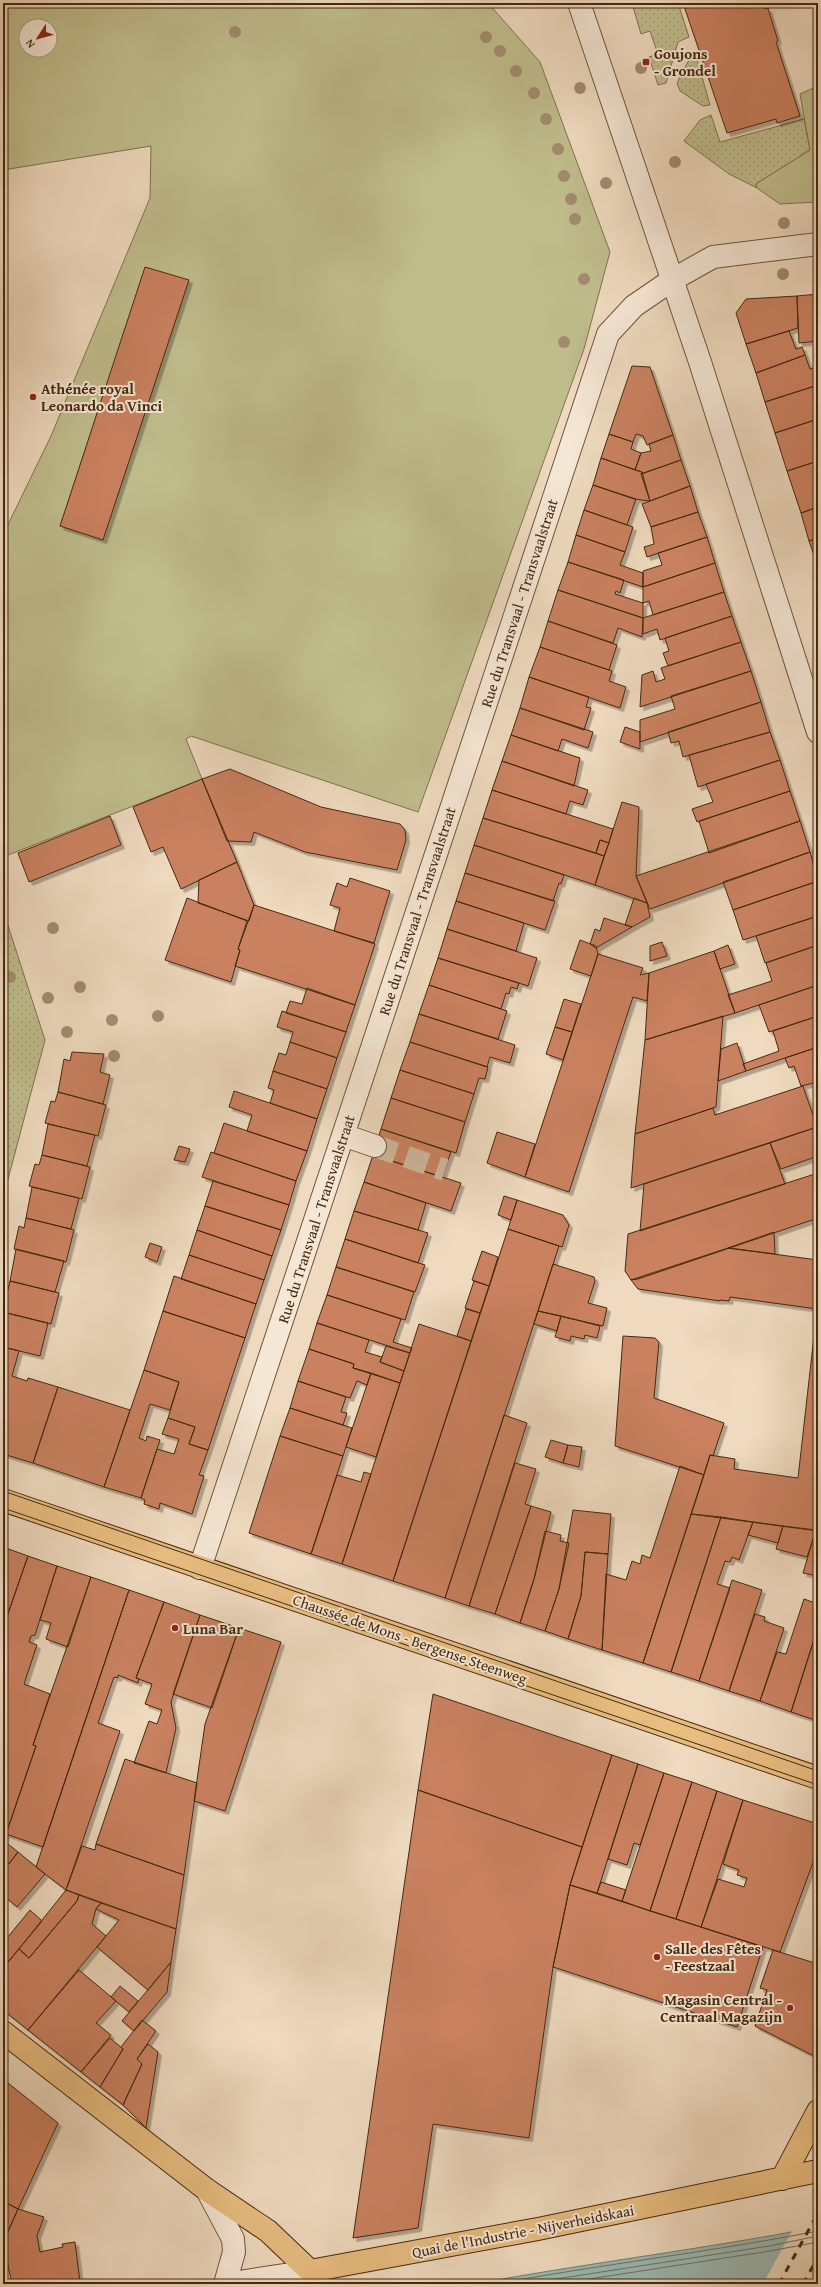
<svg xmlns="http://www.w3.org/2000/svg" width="821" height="2287" font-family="'Gentium Book Plus',serif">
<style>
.grass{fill:url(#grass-dots);stroke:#83724e}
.park{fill:#c0bd8d;stroke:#83724e;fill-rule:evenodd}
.water{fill:#9abab4;stroke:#788072}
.pier{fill:#efdabf}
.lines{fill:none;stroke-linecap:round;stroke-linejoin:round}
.shore{stroke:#707162;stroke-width:1}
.building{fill:#ca8160;stroke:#462810;filter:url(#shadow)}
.minor-tunnel{stroke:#cdb69c;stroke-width:22;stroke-dasharray:22 11;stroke-linecap:butt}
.minor-casing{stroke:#70543c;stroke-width:24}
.major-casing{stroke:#462810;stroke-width:24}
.minor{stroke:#f5e7d5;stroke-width:22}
.major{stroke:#e8bd80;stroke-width:22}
.tram{stroke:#462810;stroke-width:1}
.rail{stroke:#462810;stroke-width:3;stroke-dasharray:7 7;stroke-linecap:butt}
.tree{fill:#a38c70}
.poi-dot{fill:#8f2418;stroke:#f5e7d5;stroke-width:1.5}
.labels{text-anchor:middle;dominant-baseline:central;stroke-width:4;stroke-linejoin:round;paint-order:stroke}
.poi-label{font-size:15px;font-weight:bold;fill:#462810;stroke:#f5e7d5;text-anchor:start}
.street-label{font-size:15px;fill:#462810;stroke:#f5e7d5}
</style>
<defs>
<pattern id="grass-dots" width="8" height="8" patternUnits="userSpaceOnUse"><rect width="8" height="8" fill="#c0bd8d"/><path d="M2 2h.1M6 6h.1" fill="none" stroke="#a6a279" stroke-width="1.8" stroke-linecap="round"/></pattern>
<filter id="shadow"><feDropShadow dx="3.5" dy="3.5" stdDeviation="0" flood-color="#0004"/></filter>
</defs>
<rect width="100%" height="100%" fill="#efdabf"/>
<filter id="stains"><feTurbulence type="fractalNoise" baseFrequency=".005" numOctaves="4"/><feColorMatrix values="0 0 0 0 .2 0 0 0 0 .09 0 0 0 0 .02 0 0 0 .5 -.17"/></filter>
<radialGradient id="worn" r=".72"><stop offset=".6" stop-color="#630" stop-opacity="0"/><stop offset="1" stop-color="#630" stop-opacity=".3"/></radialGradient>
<path class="grass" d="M632,3h46l11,34 -11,5 -12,41 -8,2 -9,-28 9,-3 -8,-23 -9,3z
M696,56l14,49 -7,1 -23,-15 -3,-8 13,-25z
M711,115l9,27 84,-23 6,31 -54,34 1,4 -28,-14 -45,-33 16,-21z
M3,910l42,130 -42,158z"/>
<path class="park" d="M3,3h485l52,59 70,190 -26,97 -166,463 -227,-76 -5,3 16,40 -199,78v-322l48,-99 99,-238 1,-52 -148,24zM26,26h24v24h-24z
M818,86v116l-38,2 -23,-16 -1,-4 54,-34 -10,-56z"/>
<path class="water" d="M818,2227v57h-344c114,-21 230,-35 344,-57z"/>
<path class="pier" d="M818,2225v59h-55l30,-55z"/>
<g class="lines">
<path class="shore" d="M496,2284c107,-20 215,-32 322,-53
M524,2284l245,-38 49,-10
M557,2284l213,-33 48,-9"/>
</g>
<path class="building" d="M683,3h80l2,6 3,-1 10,33 -2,1 24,74 -23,7 -1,-4 -49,14z
M145,267l44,13 -86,260 -43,-14z
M818,294v47l-19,2 -2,-47z
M797,296l1,32 -52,16 -10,-31 10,-14z
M789,331l7,18 6,-2 3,8 -49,18 -10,-29z
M805,355l5,14 8,-2v18l-53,17 -9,-29z
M632,366l18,1 23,68 -26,10 -4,-9 -7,-2 -3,8 -24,-8z
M818,385v34l-43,14 -10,-31z
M818,419v42l-31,10 -12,-38z
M609,434l24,8 -2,7 10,4 -6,17 -34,-12z
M673,435l8,25 -40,14 1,-2 -7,-2 6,-17 10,-2 -2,-7z
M601,458l41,14 8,29 -16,-2 -41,-14z
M681,460l9,26 -40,15 -9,-27z
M818,461v46l-17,6 -14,-42z
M593,485l43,14 -9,26 -43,-15z
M690,486l8,26 -47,15 -9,-23z
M818,507v31l-9,3 -8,-28z
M584,510l49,17 -8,25 -49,-17z
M698,512l9,25 -60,20 -3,-10 10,-3 -3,-17z
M576,535l49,17 -5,13 23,8v14l-75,-25z
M707,537l8,26 -72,24v-16l19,-6 -4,-12z
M818,538v29l-9,-26z
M568,562l56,18 -4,13 -4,-2 -1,3 28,9v15l-85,-28z
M715,563l9,29 -71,23 -4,-14 -6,2v-16z
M558,590l85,28 -1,19 -24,-9 -5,15 -65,-22z
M724,592l8,24 -72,24 -3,-11 -14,5v-16z
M732,616l9,26 -73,24 -5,-13 6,-2 -4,-13z
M548,621l69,24 -8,25 -69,-23z
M741,642l10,29 -111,36 2,-32 11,-4 3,11 9,-3 -4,-11z
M540,647l72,24 -3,10 17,6 -6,21 -91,-31z
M751,671l10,31 -121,40v-22l35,-11 -4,-13z
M529,677l60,20 -3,10 5,1 -7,22 -64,-22z
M761,702l9,30 -87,25 -4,-16 -8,2 -3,-11z
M520,708l73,24 -5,16 -26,-9 -4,12 -47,-16z
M625,727l15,5v17l-20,-7z
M770,732l10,28 -82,27 -9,-32z
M511,735l69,23 -6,28 -72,-25z
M780,760l10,31 -93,31 -5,-13 21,-7 -7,-18z
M502,761l86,29 -5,15 -13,-4 -4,13 -74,-24z
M230,769l91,38 79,17 5,6 1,10 -9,30 -92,-18 -51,-20 -3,10 -24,-1 -25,-62z
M202,779l35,83 -56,27 -18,-42 -12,5 -18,-45z
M492,790l121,39 -4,14 -9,-3 -4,13 -113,-35z
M790,791l10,30 -91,32 -10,-32z
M622,802l17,5 -3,69 11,27 -52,-18z
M110,816l11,29 -92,37 -11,-29z
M483,818l121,38 -9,29 -121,-40z
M800,821l10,31 -160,57 -14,-33z
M600,840l9,3 -5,13 -8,-3z
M474,845l90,30 -3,9 -2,-1 -6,18 -88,-28z
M810,852l8,29 -85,29 -10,-28z
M237,862l17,43 -5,16 -51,-18 1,-23z
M465,873l90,28 -10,29 -89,-29z
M350,878l40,13 -16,52 -40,-12 6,-23 -10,-3 7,-22 10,4z
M818,881v35l-75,24 -10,-30z
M187,898l60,23 -9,28 2,1 -9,32 -66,-22z
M634,898l13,5 3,14 -18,10 -7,-2z
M456,901l68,22 -8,28 -69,-22z
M254,905l121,39 -20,61 -120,-39 5,-16 -2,-1z
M818,916v29l-53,18 -9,-27z
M604,918l28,9 -36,21 -6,-4 5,-15 5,2z
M447,929l90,29 -9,28 -90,-28z
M580,940l16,6 2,8 -7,22 -21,-7z
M662,942l5,14 -17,5v-15z
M728,945l7,19 -15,5 -6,-18z
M818,945v40l-83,28 -7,-18 44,-14 -6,-18z
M714,951l21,62 -90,27 4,-67z
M598,954l45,14 -3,7 9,-2 -2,28 -14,-4 -64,195 -44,-15z
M438,958l81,25 -2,6 -6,-2 -2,7 -3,-1 -5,16 -72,-24z
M429,985l78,26 -9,28 -79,-25z
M818,985v31l-49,16 -10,-27z
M307,988l48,17 -9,27 -60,-19 4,-12 12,3z
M564,999l17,5 -9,28 -17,-5z
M282,1011l64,21 -9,26 -47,-16 3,-10 -16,-5z
M419,1014l96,31 -5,18 -20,-6 -3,10 -77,-25z
M723,1016l-7,91 -81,27 10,-94z
M818,1016v31l-72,24 -3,-7 36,-13 -6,-20z
M555,1027l17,5 -9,28 -17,-6z
M290,1042l47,16 -10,31 -54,-18 6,-18 7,2z
M410,1042l78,25 -3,12 -6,-1 -5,16 -74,-24z
M737,1043l9,28 -28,10 3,-32z
M818,1047v35l-17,4 -7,-20 -5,2 -4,-10z
M72,1052l32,2 -4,18 10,3 -7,29 -45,-12 6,-33 6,2z
M400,1070l74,24 -9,28 -74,-24z
M273,1071l54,18 -10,30 -47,-16 4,-13 -6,-2z
M803,1086l14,41 -186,61 4,-54 78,-26 2,7z
M234,1091l83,28 -10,32 -60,-20 5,-16 -23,-8z
M58,1092l48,13 -8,31 -53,-13 6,-22 4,1z
M391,1098l74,24 -9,31 -75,-24z
M224,1123l83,28 -11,30 -82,-28z
M48,1124l47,11 -8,31 -45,-11z
M817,1127l1,29 -37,13 -11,-26z
M381,1129l70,23 -9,25 -69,-22z
M497,1132l38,12 -10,33 -38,-14z
M770,1143l15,41 -145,47 4,-47z
M179,1146l11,3 -5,13 -11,-2z
M211,1152l85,29 -7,24 -87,-28z
M42,1155l48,12 -8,32 -53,-13 6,-22 4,1z
M373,1155l88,28 -10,28 -87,-29z
M818,1173v45l-180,61 -7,1 -6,-9 3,-37z
M213,1181l76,24 -8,25 -76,-24z
M364,1182l62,21 -8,27 -64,-19z
M32,1187l47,11 -8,31 -45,-11z
M504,1196l13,4 -6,20 -13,-5z
M517,1200l46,15 6,10 -7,22 -54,-18z
M205,1206l76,24 -9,26 -75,-26z
M354,1211l74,22 -10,30 -73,-24z
M26,1218l48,12 -8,32 -52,-13 5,-23 5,2z
M508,1229l51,17 -114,352 -52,-17z
M197,1230l75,26 -8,24 -75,-25z
M774,1232l1,22 -47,-6z
M345,1239l80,26 -10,27 -79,-25z
M150,1243l12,4 -5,15 -12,-5z
M728,1248l90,12v271l-127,-17 19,-59 25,4 -1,10 64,9 19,-169 -87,-12 -1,4 -9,-1v1l-82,-12 -7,-9z
M16,1249l48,12 -9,31 -45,-11z
M482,1251l16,6 -9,29 -17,-6z
M189,1255l75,25 -8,24 -75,-25z
M553,1264l41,13 1,4 -7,22 19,5 -4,18 -65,-15z
M336,1267l78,25 -9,28 -78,-25z
M174,1276l82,28 -11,34 -82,-27z
M10,1281l49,12 -8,31 -48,-12v-22h5z
M474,1281l15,5 -9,27 -15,-5z
M327,1295l74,24 -8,23 19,6 -2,5 -93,-30z
M466,1309l14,4 -9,28 -14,-5z
M163,1311l82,27 -37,112 -19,-6 6,-17 -27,-9 11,-36 -35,-12z
M538,1311l23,5 -4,15 -23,-7z
M3,1312l45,11 -8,33 -37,-9z
M561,1316l39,10 -3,12 -12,-3 -1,4 -13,-3 -1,5 -15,-4z
M317,1323l52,17 -4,12 17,5 -2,5 24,9 -4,12 -47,-15 1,-4 -45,-15z
M419,1324l52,17 -78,240 -51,-17z
M623,1336l32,2 4,4 -5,56 70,25 -11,33 -3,-1 -6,20 -89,-29z
M386,1346l24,7 -6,18 -24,-9z
M3,1347l16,4 -7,25 15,5 1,-3 30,9 -25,76 -30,-9z
M309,1349l45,15 -1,4 18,5 -4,12 -10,-4 -7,17 -52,-17z
M144,1370l35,12 -9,28 -20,-6 -11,34 7,3 1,-5 13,4 -19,58 -37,-11z
M371,1373l29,10 -24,74 -30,-10z
M298,1381l48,16 -5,15 6,1 -4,12 -53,-17z
M58,1387l72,23 -26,77 -71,-24z
M290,1408l62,20 -9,28 -63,-20z
M504,1415l23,8 -58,183 -24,-8z
M168,1418l27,9 -6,17 19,6 -9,25 5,1 -12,38 -32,-11 -1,6 -15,-5 1,-4 -4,-2 16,-49 17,5 5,-15 -17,-5z
M280,1436l63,20 -32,98 -62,-21z
M551,1440l17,5 -5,18 -18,-6z
M568,1445l14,2 -3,20 -16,-4z
M515,1463l21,6 -11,35 6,2 -36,108 -26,-8z
M680,1466l24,9 -61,188 -41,-13 4,-76 20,6 6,-19 8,3 2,-9 8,3z
M364,1472l7,2 -29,90 -31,-10 26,-79 24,7z
M531,1506l20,6 -17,67 -14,44 -25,-9z
M573,1510l38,4 -3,40 -23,-2 -4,44 -13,43 -23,-8 14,-42z
M691,1514l30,3 -50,155 -28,-9z
M721,1517l32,5 -14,38 -7,-3 -2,5 -5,-1 -8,23 13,4 -31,93 -28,-9z
M753,1522l30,4 -5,17 -30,-8z
M783,1526l33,4 -9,27 -31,-8z
M816,1530l2,1v45l-15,-3z
M545,1531l16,4 -1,6 9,2 -10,46 -14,42 -25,-8 14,-44z
M3,1547l25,9 -25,72z
M585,1552l23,2 -6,96 -34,-11 13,-43z
M28,1556l29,10 -22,69 -4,1 -2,6 8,3 -13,39 26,10 -17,51 3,1 -32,94 -1,-212z
M57,1566l34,11 -23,70 -22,-8 5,-16 -11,-3z
M91,1577l38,13 -86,257 -37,-13 30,-88 -3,-1z
M732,1580l30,10 -33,101 -30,-10z
M129,1590l35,12 -28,76 3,1 -1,4 -20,-8v3l-4,-1 -16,46 22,8 -54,159 -30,-23z
M804,1599l14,5v23l-27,85 -31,-11 17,-49 9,2z
M164,1602l36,13 -29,87 5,26 -10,45 -32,-10 15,-42 8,3 5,-14 -17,-6 7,-20 -16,-6z
M755,1614l10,3 -1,4 20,7 -24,73 -31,-10z
M200,1615l39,13 -27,80 -39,-14z
M818,1627v94l-27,-9z
M239,1628l42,14 -56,169 -31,-10 11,-77z
M433,1694l179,61 -30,92 -164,-57z
M612,1755l26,9 -41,129 -27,-8z
M125,1759l72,24 -13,92 -88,-31z
M638,1764l26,9 -24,72 -6,-2 -7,22 -19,-6z
M664,1773l28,9 -42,129 -28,-10z
M692,1782l25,9 -41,128 -26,-8z
M418,1790l164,57 -12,38 -17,82 -24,171 -96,-14 -15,104 -65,10z
M717,1791l26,9 -42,127 -25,-8z
M743,1800l75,24v25l-38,103 -79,-25 17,-48 26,8 3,-9 -10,-3 2,-5 -16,-6z
M3,1840l15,12 -9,12 -6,-5z
M96,1844l88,31 -8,54 -110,-39 16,-44 13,4z
M18,1852l27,22 -28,33 -14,-12v-24z
M601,1882l25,8 -4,11 -25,-8z
M570,1885l193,62 -26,80 -184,-60z
M66,1890l13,5 -2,6 -48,57 -10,-9z
M79,1895l22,8 -5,6 -4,15 14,12 -78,94 -25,-20v-42l16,-19 10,9 48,-57z
M101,1903l75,26 -5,33 -23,28 -51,-43 22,-27 -23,-11z
M30,1910l12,11 -39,47v-25z
M773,1950l45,14v80l-6,11 -57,-29 12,-36 -7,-2z
M171,1962l-4,30 -33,39 -12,-10z
M79,1970l37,31 -20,22 15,12 -30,37 -53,-42z
M120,1986l18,15 -9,11 -18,-15z
M142,2020l14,11 -19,28 5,5 -19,41 -23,-18 23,-38 -2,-2z
M110,2038l13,11 -23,38 -19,-15z
M148,2044l10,8 -12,76 -23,-23 19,-41 -5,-5z
M3,2079l55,44 -40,86 -15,-8z
M3,2201l15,8 -15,34 4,18 -4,-3z
M18,2209l26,8 -7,19 3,16 23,-5 -1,-3 13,-2 5,40 -15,2h-53l-9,-41z"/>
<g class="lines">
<path class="minor-tunnel" d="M375,1146l70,24"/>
<defs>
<path id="minor" d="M579,3l121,359 118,370
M343,1135l32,11
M200,1568l408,-1234 26,-28 38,-26 41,-23 105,-13
M207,2190l26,49 1,13 -9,32
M226,2284l84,-13"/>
<path id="major" d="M3,1500l815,278
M3,2032l204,158 61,41 42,40 228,-42 280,-58
M782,2179l36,-68"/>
</defs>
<use href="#minor" class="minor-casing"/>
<use href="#major" class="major-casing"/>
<use href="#minor" class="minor"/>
<use href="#major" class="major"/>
<path class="tram" d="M3,1491l815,280
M3,1508l815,277"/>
<path class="rail" d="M779,2284l39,-71
M803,2284l15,-27"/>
</g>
<g class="tree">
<circle cx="235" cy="32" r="6"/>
<circle cx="486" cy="37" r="6"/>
<circle cx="500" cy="51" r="6"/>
<circle cx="641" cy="68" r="6"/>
<circle cx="516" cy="71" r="6"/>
<circle cx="580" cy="88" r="6"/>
<circle cx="534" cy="93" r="6"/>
<circle cx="546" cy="119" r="6"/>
<circle cx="558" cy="149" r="6"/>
<circle cx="675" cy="162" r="6"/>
<circle cx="564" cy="176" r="6"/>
<circle cx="606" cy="183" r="6"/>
<circle cx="571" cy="199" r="6"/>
<circle cx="575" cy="219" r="6"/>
<circle cx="784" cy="223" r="6"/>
<circle cx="783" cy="274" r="6"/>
<circle cx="584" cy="279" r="6"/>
<circle cx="564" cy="342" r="6"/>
<circle cx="53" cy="928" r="6"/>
<circle cx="10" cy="977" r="6"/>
<circle cx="80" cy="987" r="6"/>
<circle cx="48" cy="998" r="6"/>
<circle cx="158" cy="1016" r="6"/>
<circle cx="112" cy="1020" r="6"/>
<circle cx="67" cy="1032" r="6"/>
<circle cx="114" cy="1056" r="6"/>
</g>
<g class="poi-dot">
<rect x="642" y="58" width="8" height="8" rx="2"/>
<circle cx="33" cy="397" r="4"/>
<circle cx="175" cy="1628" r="4"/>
<circle cx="657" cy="1957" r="4"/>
<circle cx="790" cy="2008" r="4"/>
</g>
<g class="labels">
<g class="poi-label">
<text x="654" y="53">Goujons<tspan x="654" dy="17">- Grondel</tspan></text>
<text x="41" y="388">Athénée royal<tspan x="41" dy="17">Leonardo da Vinci</tspan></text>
<text x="183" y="1628">Luna Bar</text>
<text x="665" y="1948">Salle des Fêtes<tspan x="665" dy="17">- Feestzaal</tspan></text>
<text x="782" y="1999" text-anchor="end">Magasin Central -<tspan x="782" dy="17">Centraal Magazijn</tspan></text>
</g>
<g class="street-label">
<text transform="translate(519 603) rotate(-72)">Rue du Transvaal - Transvaalstraat</text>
<text transform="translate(417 911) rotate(-72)">Rue du Transvaal - Transvaalstraat</text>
<text transform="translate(316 1219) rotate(-72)">Rue du Transvaal - Transvaalstraat</text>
<text transform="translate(410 1639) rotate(19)">Chaussée de Mons - Bergense Steenweg</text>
<text transform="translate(523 2231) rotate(-11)">Quai de l'Industrie - Nijverheidskaai</text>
</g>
</g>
<rect width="821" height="2287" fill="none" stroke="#efdabf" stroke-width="16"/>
<rect x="4" y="4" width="813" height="2279" fill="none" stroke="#462810" stroke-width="2"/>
<rect x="8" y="8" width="805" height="2271" fill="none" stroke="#462810"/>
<g transform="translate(38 38) rotate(234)"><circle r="19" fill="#f5e7d5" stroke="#af9b86"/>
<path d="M0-3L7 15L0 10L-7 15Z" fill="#8f2418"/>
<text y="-6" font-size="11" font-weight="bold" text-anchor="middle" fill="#462810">N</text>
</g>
<rect width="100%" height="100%" filter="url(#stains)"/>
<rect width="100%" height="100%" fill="url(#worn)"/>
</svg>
